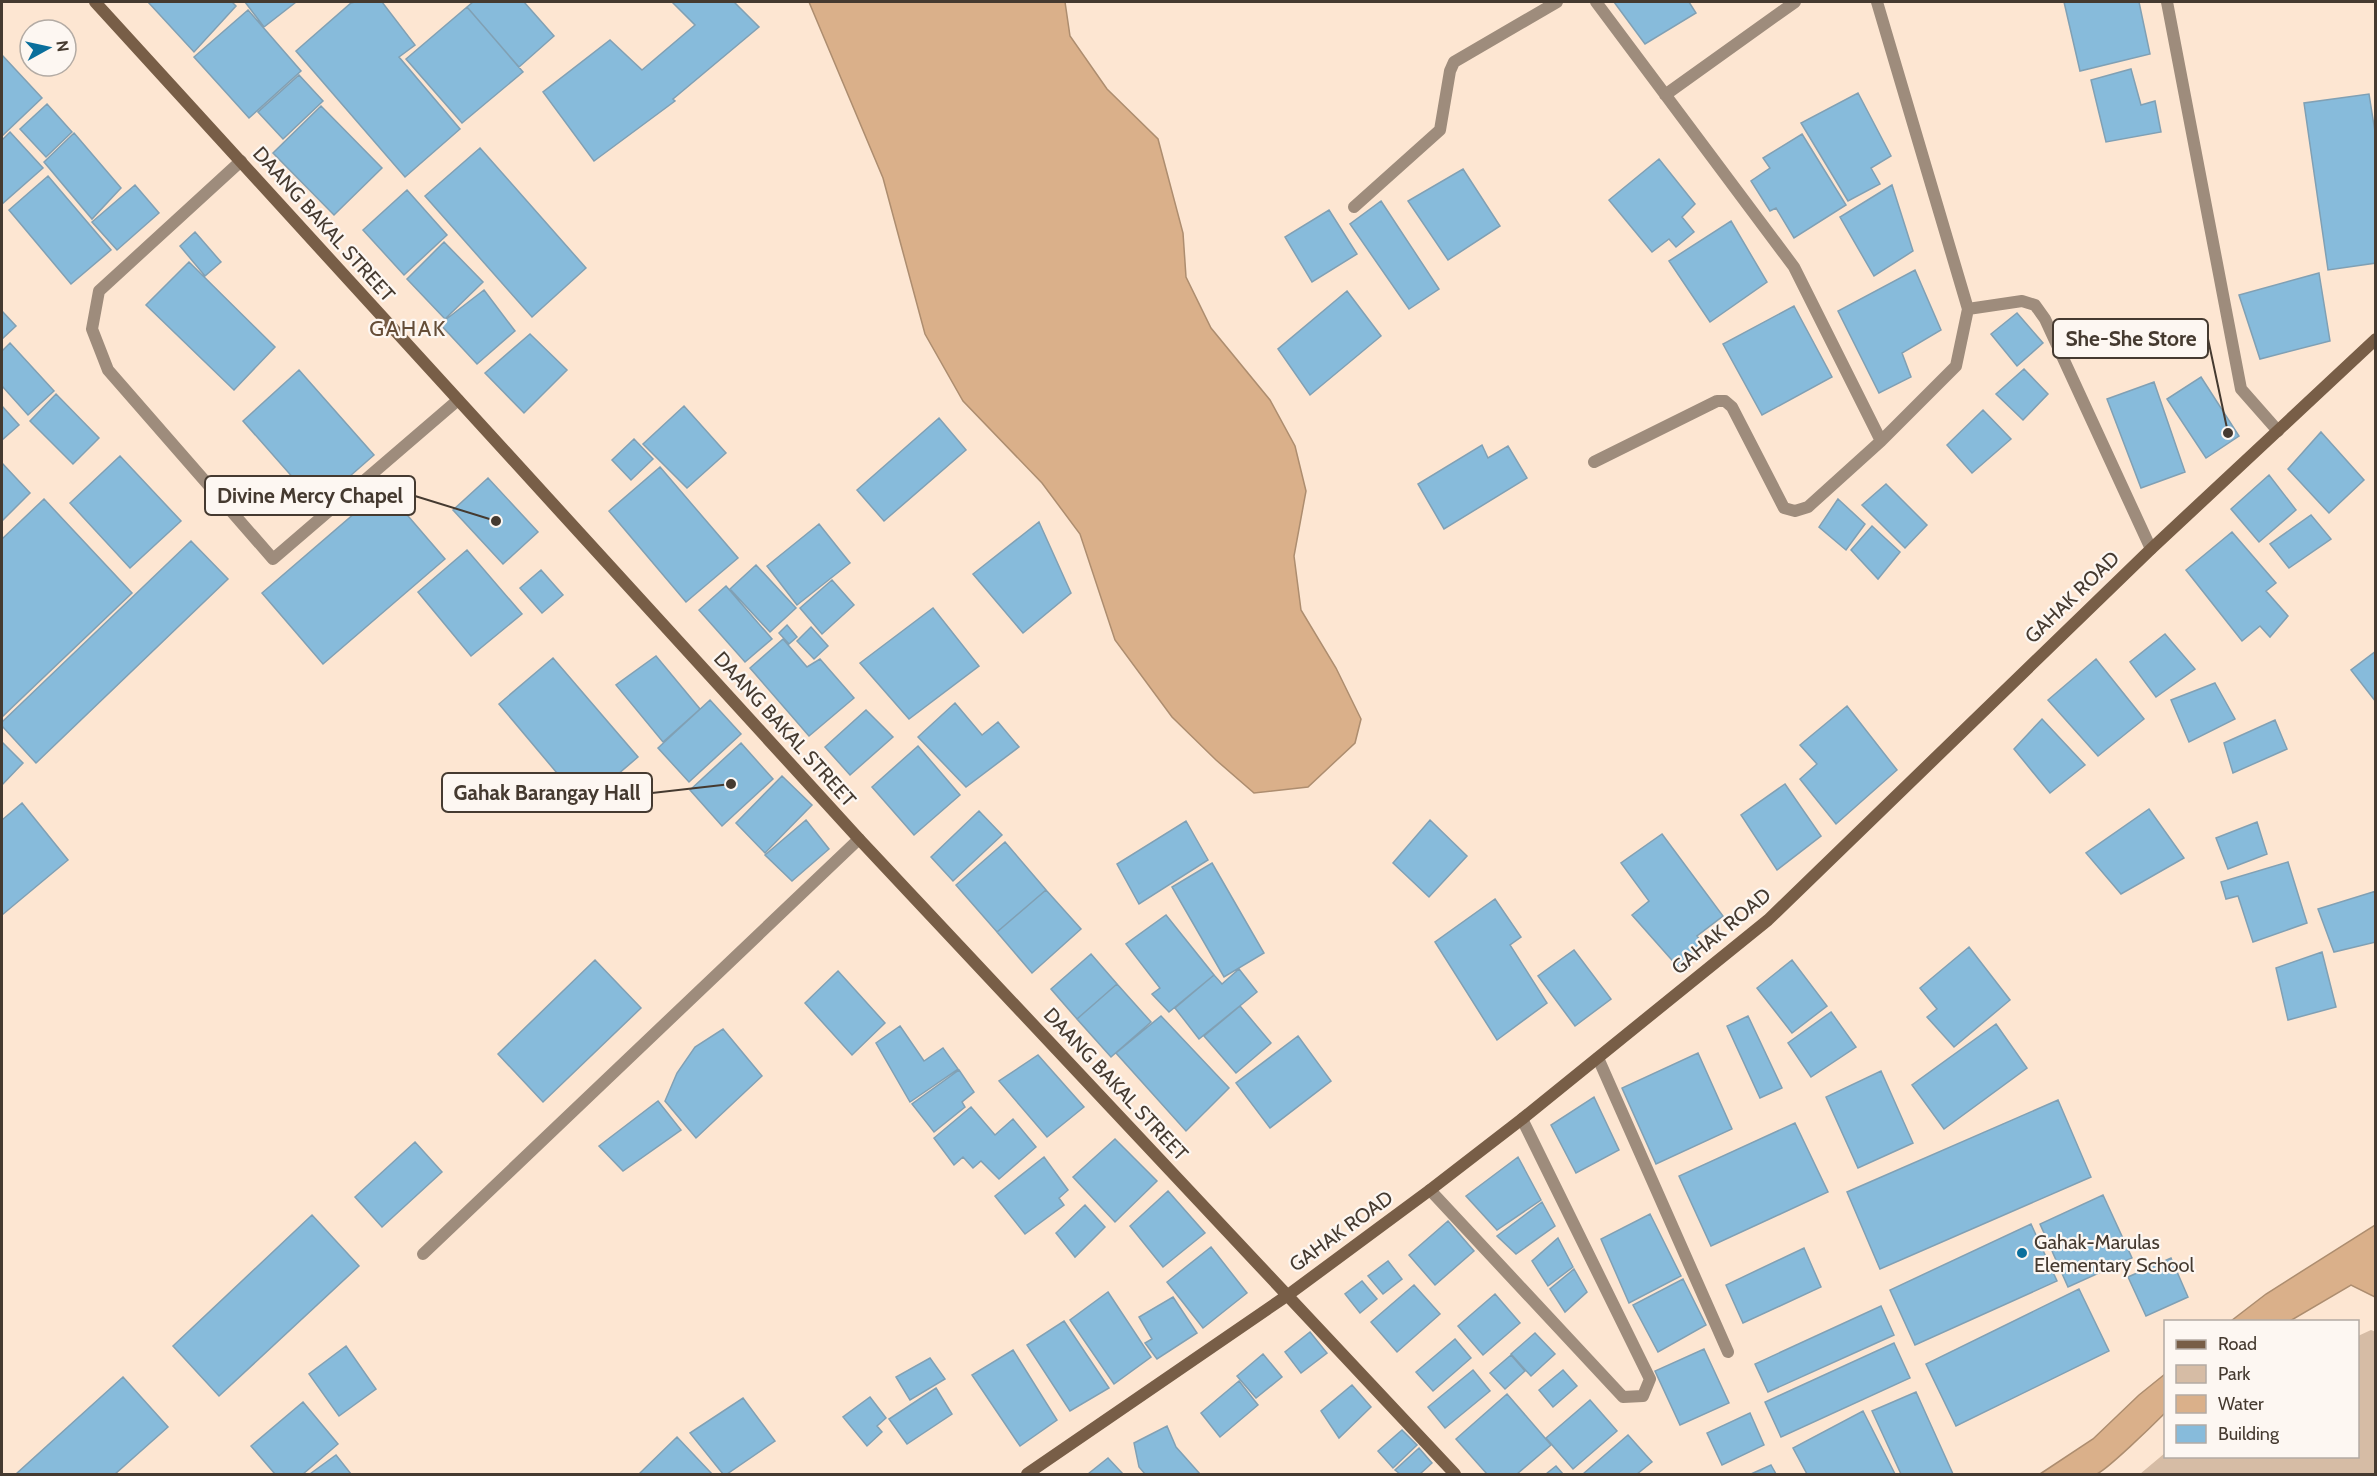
<svg xmlns="http://www.w3.org/2000/svg" width="2377" height="1476" font-family="Cabin,sans-serif">
<style>
.green{fill:#d6bca5}
.water{fill:#dab08a;stroke:#ad8d6f;stroke-width:1.5}
.building{fill:#87bbdb;stroke:#80a0b4;stroke-width:1.5}
.lines{fill:none;stroke-linecap:round;stroke-linejoin:round}
.lane{stroke:#9e8c7c;stroke-width:12}
.street{stroke:#9e8c7c;stroke-width:12}
.secondary{stroke:#785e47;stroke-width:12}
.poi-dot{fill:#0a6f9c;stroke:#fdf7f2;stroke-width:2}
.labels{text-anchor:middle;dominant-baseline:central;stroke-width:4.5;stroke-linejoin:round;paint-order:stroke}
.street-label{font-size:20px;fill:#453a30;stroke:#fdf7f2}
.poi-label{font-size:20px;fill:#453a30;stroke:#fdf7f2;text-anchor:start}
.quarter-label{font-size:22px;letter-spacing:1.5px;fill:#654d37;stroke:#fdf7f2}
.leader{fill:none;stroke:#453a30;stroke-width:2}
.callout-dot{fill:#453a30;stroke:#fdf7f2;stroke-width:2}
.callout{fill:#fdf7f2;stroke:#453a30;stroke-width:2}
.callout-label{font-size:21px;text-anchor:middle;font-weight:bold;fill:#453a30}
</style>
<rect width="100%" height="100%" fill="#fde6d2"/>
<path class="green" d="M2371,1330l5,2 -1,142h-235l25,-21 1,3h192v-120z"/>
<path class="water" d="M809,2h256l5,34 37,53 51,50 25,94 3,44 25,51 59,72 25,46 11,45 -12,65 7,54 35,58 25,51 -6,24 -47,44 -54,6 -38,-33 -44,-43 -57,-77 -35,-106 -38,-51 -79,-82 -38,-67 -42,-156z
M2375,1225v72l-24,-12 -61,36h-59l35,-27z
M2165,1374v39c-10,10 -61,60 -69,61 -17,2 -38,1 -56,0l53,-35 46,-44z"/>
<path class="building" d="M148,2h84l4,4 -42,46z
M245,2h51l-32,25z
M355,2h27l33,43 -16,12 61,72 -55,48 -109,-126 55,-48z
M473,2h51l30,34 -35,31 -52,-60z
M672,2h62l25,25 -86,72 2,2 -81,60 -51,-69 67,-52 32,30 53,-45z
M1614,2h75l7,11 -51,31z
M2064,2h75l11,52 -70,17z
M467,7l56,65 -61,51 -56,-64z
M248,10l53,61 -52,47 -55,-61z
M2,55l40,43 -40,38z
M2131,69l10,36 14,-4 6,31 -55,10 -15,-62z
M299,75l24,26 -40,38 -25,-27z
M1858,93l33,63 -20,12 9,16 -32,17 -47,-78z
M2369,94l7,44v125l-48,7 -24,-167z
M47,104l25,28 -26,25 -26,-28z
M321,106l61,62 -48,47 -61,-62z
M10,132l33,36 -41,36v-64z
M74,133l47,55 -29,31 -48,-57z
M1802,134l44,71 -52,33 -18,-30 -6,3 -19,-30 19,-13 -7,-10z
M480,148l106,120 -54,49 -107,-121z
M1659,159l36,45 -13,13 12,15 -18,15 -7,-8 -17,13 -43,-52z
M1463,169l37,57 -52,34 -40,-59z
M48,176l63,74 -40,34 -62,-74z
M135,185l24,28 -42,37 -25,-28z
M1892,185l21,66 -39,25 -34,-59z
M407,190l40,45 -43,40 -41,-45z
M1381,201l58,88 -30,20 -59,-85z
M1329,210l28,44 -45,28 -27,-45z
M1731,221l36,61 -57,40 -41,-61z
M195,232l26,30 -16,14 -25,-30z
M444,242l39,40 -38,37 -38,-40z
M189,262l86,85 -41,43 -88,-85z
M1915,270l26,60 -39,23 9,24 -32,16 -41,-82z
M2319,273l11,68 -70,18 -21,-64z
M484,290l31,41 -38,33 -37,-40z
M1347,291l34,45 -71,59 -32,-46z
M1794,306l38,71 -70,38 -39,-71z
M2,311l14,15 -14,13z
M2017,313l26,30 -26,23 -26,-32z
M530,334l37,36 -43,43 -39,-40z
M10,343l44,48 -26,24 -26,-29v-35z
M2024,369l24,25 -25,26 -27,-26z
M299,370l75,85 -57,50 -74,-84z
M2201,377l38,59 -33,22 -39,-59z
M2154,382l31,90 -44,16 -34,-89z
M56,394l43,44 -26,26 -43,-43z
M2,406l17,19 -17,15z
M684,406l42,47 -39,35 -44,-44z
M1983,410l28,29 -39,34 -25,-28z
M939,418l27,32 -82,71 -27,-31z
M2321,432l43,48 -35,33 -41,-44z
M634,439l19,20 -22,21 -19,-20z
M1482,445l6,13 20,-12 19,32 -83,51 -26,-45z
M120,456l61,65 -51,47 -60,-65z
M2,463l28,30 -28,28z
M660,467l78,91 -52,44 -77,-91z
M2269,475l27,35 -37,32 -28,-33z
M488,478l50,54 -35,32 -50,-54z
M1886,484l41,41 -22,23 -43,-43z
M384,488l61,71 -122,105 -61,-71z
M44,499l88,94 -130,124v-178z
M1838,499l27,25 -19,26 -27,-23z
M2311,515l20,24 -42,29 -19,-24z
M1039,522l32,71 -48,40 -50,-59z
M819,524l31,39 -53,42 -30,-39z
M1872,526l28,26 -22,27 -27,-29z
M2232,532l44,51 -10,8 22,25 -18,21 -10,-11 -18,15 -56,-71z
M191,541l37,38 -192,184 -34,-37v-4z
M467,550l55,64 -51,42 -53,-64z
M756,565l40,43 -26,24 -40,-43z
M541,570l22,25 -21,18 -22,-25z
M832,580l22,25 -32,29 -22,-26z
M726,586l46,53 -27,23 -46,-52z
M933,608l46,58 -70,53 -49,-56z
M787,625l10,12 -8,7 -10,-11z
M811,627l17,19 -14,13 -17,-18z
M2165,634l30,35 -39,28 -26,-35z
M783,639l24,28 13,-8 34,39 -45,38 -59,-68z
M2376,651v51l-25,-32z
M656,656l44,53 -37,33 -47,-57z
M553,658l85,99 -55,47 -84,-100z
M2096,659l48,60 -46,37 -50,-56z
M2215,683l20,36 -46,23 -18,-42z
M710,700l31,34 -52,48 -31,-34z
M955,703l27,32 16,-13 21,25 -53,40 -48,-50z
M1847,706l50,64 -61,54 -36,-45 17,-15 -17,-19z
M866,710l27,27 -43,38 -25,-28z
M2042,719l43,46 -35,28 -36,-44z
M2275,720l12,29 -54,24 -9,-30z
M2,742l21,21 -21,22z
M741,743l32,36 -51,47 -32,-36z
M918,746l42,49 -46,40 -42,-48z
M782,776l30,29 -47,48 -29,-30z
M1785,784l36,52 -44,34 -36,-55z
M22,803l46,57 -66,55v-95z
M2149,809l35,49 -63,36 -35,-41z
M979,811l23,24 -49,46 -22,-24z
M806,820l23,29 -37,32 -27,-26z
M1430,820l37,36 -38,41 -36,-34z
M1186,821l22,39 -69,44 -22,-40z
M2257,822l10,32 -39,15 -12,-31z
M1662,834l61,82 -26,20 7,10 -26,21 -46,-52 17,-14 -28,-38z
M1005,842l41,48 -49,42 -41,-47z
M2288,862l19,61 -54,19 -15,-46 -12,3 -5,-17z
M1212,863l52,90 -40,24 -52,-90z
M1046,890l35,39 -49,44 -35,-41z
M2376,891v51l-42,10 -16,-43z
M1495,899l26,38 -11,8 37,58 -50,37 -62,-98z
M1166,915l48,60 -45,37 -17,-18 8,-6 -34,-44z
M1969,947l41,53 -56,47 -27,-30 10,-8 -17,-21z
M1574,950l37,49 -36,27 -37,-50z
M2322,952l14,55 -48,13 -12,-52z
M1091,954l26,30 -40,35 -26,-30z
M595,960l46,48 -98,94 -45,-48z
M1792,960l35,46 -35,27 -35,-45z
M1239,969l18,23 -58,47 -24,-31 39,-33 8,9z
M838,971l47,52 -33,32 -47,-52z
M1117,984l34,38 -40,35 -34,-38z
M1240,1006l31,37 -35,30 -32,-37z
M1831,1012l25,35 -45,30 -23,-34z
M1161,1016l68,72 -43,43 -70,-78z
M1748,1016l34,72 -22,10 -33,-72z
M1996,1024l31,44 -83,61 -32,-44z
M900,1026l24,35 19,-13 15,21 -48,33 -34,-59z
M723,1029l39,47 -66,62 -31,-37 12,-28 18,-26z
M1298,1036l33,45 -61,47 -34,-45z
M1698,1053l34,76 -76,35 -34,-76z
M1038,1055l46,52 -37,30 -48,-56z
M959,1070l15,22 -12,10 3,5 -31,25 -22,-28z
M1881,1071l32,72 -55,25 -32,-71z
M1594,1097l25,53 -43,23 -25,-48z
M2058,1100l33,77 -211,92 -33,-77z
M658,1101l23,29 -58,41 -24,-25z
M971,1107l24,28 18,-16 23,28 -37,32 -18,-18 -8,7 -10,-11 -9,8 -20,-27z
M1795,1123l33,69 -117,54 -32,-70z
M1115,1139l42,42 -42,41 -42,-45z
M415,1142l27,30 -60,55 -27,-30z
M1044,1157l24,33 -9,8 5,7 -39,29 -30,-38z
M1518,1157l23,43 -44,30 -31,-34z
M1168,1191l37,42 -42,34 -33,-41z
M2103,1195l29,63 -64,29 -28,-63z
M1542,1202l13,24 -39,28 -19,-18z
M1085,1205l20,22 -30,30 -19,-24z
M1650,1214l31,62 -52,27 -28,-64z
M312,1215l47,51 -140,130 -46,-50z
M1448,1221l26,30 -39,34 -26,-30z
M2031,1224l26,57 -142,64 -25,-55z
M1558,1238l15,29 -25,19 -16,-25z
M1211,1247l36,46 -44,35 -36,-46z
M1804,1248l17,39 -78,36 -17,-38z
M2171,1258l17,39 -42,19 -18,-39z
M1388,1261l14,18 -19,15 -15,-18z
M1574,1269l13,23 -22,20 -15,-23z
M1683,1279l23,46 -48,27 -25,-47z
M1362,1281l15,18 -17,14 -15,-19z
M1414,1285l26,29 -43,38 -26,-30z
M2079,1289l30,62 -153,75 -30,-62z
M1108,1292l43,65 -37,27 -44,-64z
M1495,1294l25,29 -37,32 -25,-29z
M1173,1297l24,36 -40,26 -12,-16 7,-4 -13,-22z
M1881,1306l13,29 -126,57 -13,-28z
M1064,1321l45,67 -39,23 -43,-66z
M1310,1332l17,21 -26,20 -16,-21z
M1535,1333l20,21 -24,22 -20,-22z
M1455,1339l16,19 -38,33 -17,-19z
M1894,1343l16,35 -129,59 -16,-35z
M346,1346l30,43 -37,27 -30,-42z
M1704,1349l25,54 -49,22 -25,-54z
M1013,1350l44,70 -37,26 -48,-71z
M1263,1354l19,23 -26,21 -19,-22z
M1511,1355l14,16 -20,18 -15,-16z
M930,1358l15,21 -35,21 -14,-23z
M1473,1370l17,21 -45,37 -17,-21z
M1563,1370l14,16 -24,21 -14,-17z
M123,1377l45,50 -53,47h-99z
M1239,1381l19,24 -38,32 -19,-24z
M1352,1385l19,22 -32,31 -18,-27z
M936,1388l16,26 -45,30 -18,-25z
M1916,1392l37,82h-52l-29,-63z
M1507,1394l44,51 -34,29h-30l-31,-35z
M870,1397l16,21 -9,8 5,6 -15,14 -24,-29z
M743,1398l32,43 -48,33h-4l-33,-41z
M1590,1400l27,31 -44,38 -27,-31z
M303,1402l35,42 -35,30h-28l-24,-28z
M1863,1411l32,63h-88l-14,-26z
M1750,1413l14,32 -42,20 -15,-32z
M1167,1426l9,21 24,27h-55l-6,-7 -5,-24z
M1402,1430l15,15 -24,23 -15,-17z
M1628,1435l24,27 -15,12h-54z
M677,1437l35,37h-73z
M1419,1448l13,15 -12,11h-20l-5,-4z
M336,1455l15,19h-41z
M1108,1458l15,16h-35z
M1771,1465l5,9h-25z
M1556,1466l7,8h-17z"/>
<g class="lines">
<path class="lane" d="M241,161l-142,130 -7,38 16,41 165,189 185,-159"/>
<path class="street" d="M1596,2l198,265 87,174
M2167,2l74,387 37,42
M1665,95l130,-93
M1354,207l86,-77 10,-59 4,-9 103,-60
M1968,309l54,-8 13,4 10,14 106,230
M1594,462l123,-61h8l7,6 52,101 11,3 13,-4 73,-66 75,-75 12,-57 -91,-307
M1598,1058l130,294
M1430,1190l193,207 20,-1 7,-17 -128,-260
M423,1254l436,-415"/>
<path class="secondary" d="M95,2l764,837 596,635
M1027,1474l261,-179 142,-105 92,-71 246,-199 383,-371 225,-210"/>
</g>
<circle class="poi-dot" cx="2022" cy="1253" r="6"/>
<g class="labels">
<g class="street-label">
<text transform="translate(324 224) rotate(48)">DAANG BAKAL STREET</text>
<text transform="translate(2072 597) rotate(-44)">GAHAK ROAD</text>
<text transform="translate(785 729) rotate(48)">DAANG BAKAL STREET</text>
<text transform="translate(1721 931) rotate(-40)">GAHAK ROAD</text>
<text transform="translate(1116 1084) rotate(47)">DAANG BAKAL STREET</text>
<text transform="translate(1341 1231) rotate(-36)">GAHAK ROAD</text>
</g>
<g class="poi-label">
<text x="2034" y="1242">Gahak-Marulas<tspan x="2034" dy="23">Elementary School</tspan></text>
</g>
<g class="quarter-label">
<text x="408" y="328">GAHAK</text>
</g>
</g>
<path class="leader" d="M2228 433L2208 339M496 521L415 496M731 784L652 793"/>
<g class="callout-dot">
<circle cx="2228" cy="433" r="6"/>
<circle cx="496" cy="521" r="6"/>
<circle cx="731" cy="784" r="6"/>
</g>
<g class="callout">
<rect x="2053" y="319" width="155" height="39" rx="6"/>
<rect x="205" y="476" width="210" height="39" rx="6"/>
<rect x="442" y="773" width="210" height="39" rx="6"/>
</g>
<g class="callout-label">
<text x="2131" y="346">She-She Store</text>
<text x="310" y="503">Divine Mercy Chapel</text>
<text x="547" y="800">Gahak Barangay Hall</text>
</g>
<rect width="2377" height="1476" fill="none" stroke="#453a30" stroke-width="6"/>
<rect x="2164" y="1320" width="195" height="138" fill="#fdf7f2" stroke="#b3aba4" stroke-width="1.5"/>
<rect x="2176" y="1340" width="30" height="9" fill="#785e47" stroke="#b3aba4" stroke-width="1.5"/>
<text x="2218" y="1350" font-size="18" fill="#453a30">Road</text>
<rect x="2176" y="1365" width="30" height="18" fill="#d6bca5" stroke="#b3aba4" stroke-width="1.5"/>
<text x="2218" y="1380" font-size="18" fill="#453a30">Park</text>
<rect x="2176" y="1395" width="30" height="18" fill="#dab08a" stroke="#b3aba4" stroke-width="1.5"/>
<text x="2218" y="1410" font-size="18" fill="#453a30">Water</text>
<rect x="2176" y="1425" width="30" height="18" fill="#87bbdb" stroke="#b3aba4" stroke-width="1.5"/>
<text x="2218" y="1440" font-size="18" fill="#453a30">Building</text>
<g transform="translate(48 48) rotate(82)"><circle r="28" fill="#fdf7f2" stroke="#b3aba4" stroke-width="1.5"/>
<path d="M0-4.5L10 22L0 15L-10 22Z" fill="#0a6f9c"/>
<text y="-9" font-size="16" font-weight="bold" text-anchor="middle" fill="#453a30">N</text>
</g>
</svg>
